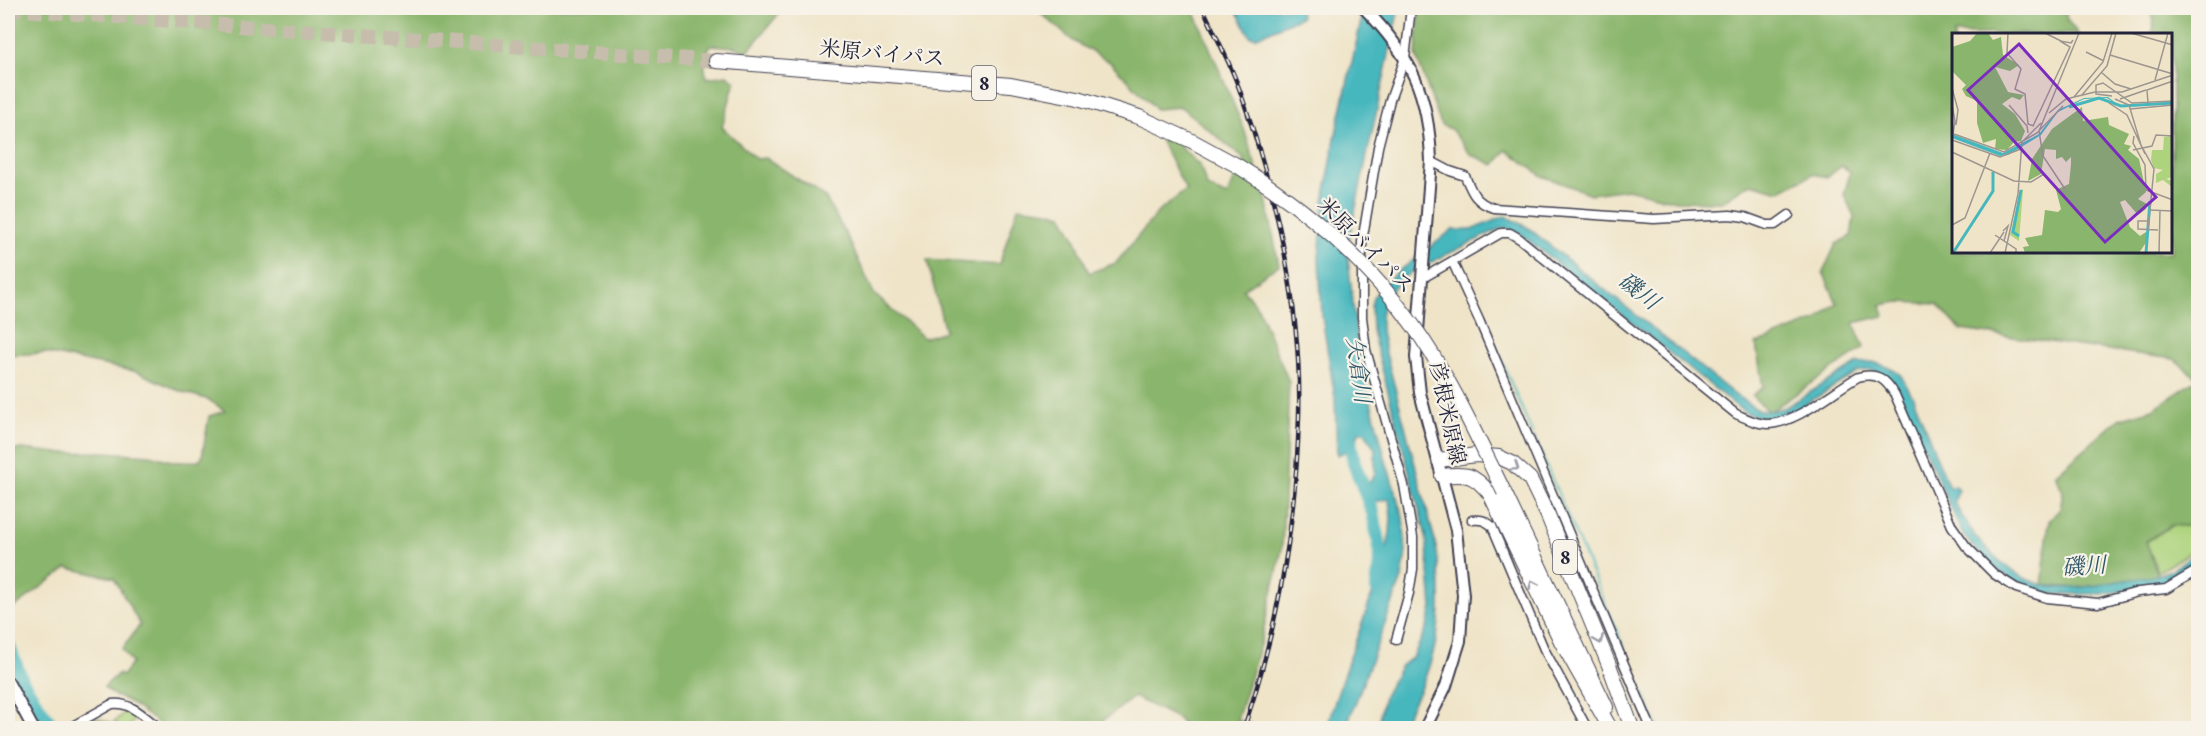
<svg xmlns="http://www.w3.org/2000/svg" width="2206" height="736" font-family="'EB Garamond','Noto Serif JP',serif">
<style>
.green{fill:#add37d;stroke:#687a5c;stroke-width:1.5}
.forest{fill:#8ab56c;stroke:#566c54;stroke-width:1.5}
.water{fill:#47b7be;stroke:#346c7c;stroke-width:1.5}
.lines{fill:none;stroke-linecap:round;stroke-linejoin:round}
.stream{stroke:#47b7be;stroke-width:2}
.river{stroke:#47b7be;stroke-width:14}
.trunk-tunnel{stroke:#c6bdac;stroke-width:14;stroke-dasharray:14 7;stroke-linecap:butt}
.minor-casing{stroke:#413f50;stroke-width:11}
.tertiary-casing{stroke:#413f50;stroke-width:14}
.secondary-casing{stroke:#413f50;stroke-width:14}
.trunk-casing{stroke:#413f50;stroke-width:16}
.minor{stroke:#fff;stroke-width:8}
.tertiary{stroke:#fff;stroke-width:10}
.secondary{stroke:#fff;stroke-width:10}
.trunk{stroke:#fff;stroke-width:14}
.rail-casing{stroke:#22223b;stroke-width:4.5}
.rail{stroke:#f7f3e8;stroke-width:2;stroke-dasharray:7;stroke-linecap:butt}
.trunk-bridge-casing{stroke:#413f50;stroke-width:16;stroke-linecap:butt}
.trunk-bridge{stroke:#fff;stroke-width:14}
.oneway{stroke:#9c9ca7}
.labels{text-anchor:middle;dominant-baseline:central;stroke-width:4.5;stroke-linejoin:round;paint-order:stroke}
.shield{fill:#f7f3e8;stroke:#62616f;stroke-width:1.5}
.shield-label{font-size:20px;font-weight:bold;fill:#22223b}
.street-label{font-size:21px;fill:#22223b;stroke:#f7f3e8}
.water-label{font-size:22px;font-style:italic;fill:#2f5669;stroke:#f7f3e8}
.inset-river{fill:none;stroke:#47b7be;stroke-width:3}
.inset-road{fill:none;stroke:#9d9690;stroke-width:1.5}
.view{fill:#7b2cbf;fill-opacity:0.15;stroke:#7b2cbf;stroke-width:3}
.inset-edge{fill:none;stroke:#22223b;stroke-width:3}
</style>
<rect width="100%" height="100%" fill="#f7f3e8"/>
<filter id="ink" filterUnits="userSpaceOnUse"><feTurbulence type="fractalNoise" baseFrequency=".0167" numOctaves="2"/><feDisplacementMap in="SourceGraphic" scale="12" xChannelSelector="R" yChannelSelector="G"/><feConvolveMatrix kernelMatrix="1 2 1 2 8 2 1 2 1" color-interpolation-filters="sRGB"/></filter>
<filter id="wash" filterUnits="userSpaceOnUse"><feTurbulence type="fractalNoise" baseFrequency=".008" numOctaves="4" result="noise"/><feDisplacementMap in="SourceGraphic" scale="24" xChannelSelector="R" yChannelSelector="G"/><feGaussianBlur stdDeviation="1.35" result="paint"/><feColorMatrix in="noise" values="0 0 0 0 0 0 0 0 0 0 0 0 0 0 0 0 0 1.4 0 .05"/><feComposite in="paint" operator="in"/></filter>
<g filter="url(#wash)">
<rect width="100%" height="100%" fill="#efe4c8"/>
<path class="green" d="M2172,525l26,2v20l-40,25 -12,-30z
M128,709l11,7 -12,12h-5l-8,-6z
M95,717l18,7 6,4h-44z"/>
<path class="forest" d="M8,8h772l1,3 -34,41 -11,-5 -25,-2c-6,8 -9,25 -3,33l19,-3 8,6 -13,46 34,32 10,-1 59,39 24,43 25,54 50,44 21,-7 -18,-71 72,5 19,-58 30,4 14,4 12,21 15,37 27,-10 42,-51 28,-22 -27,-52 14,2 27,26 7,21 20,9 17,-37 -63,-52 -25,2 -46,-47 -37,-21 -38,-33h158l51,121 22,70 13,66 -36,24 15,19 31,74 -7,167 -21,92 -24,79 27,8h-77l-10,-10 -43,-21 -34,26 -1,5h-934l-39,-28 -11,-4 -11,-9 14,-13 4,2 10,-13 -10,-14 18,-24 -26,-47 -47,-10 -55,41 -4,-4v-154l14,-2 36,4 45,-1 47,3 25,7 23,-1 4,-4 7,-41 16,-5 -16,-11 -32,-10 -39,-18 -93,-19 -37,2z
M1420,8h645l2,12 11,14h-124v218h218v-218h-20l2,-8 -4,-18h48v519l-26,-2 -26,16 13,37 -83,10 -34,-3 7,-64 11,-12 3,-18 -8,-16 64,-56 34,-10 45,-30 -24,-20 -213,-29 -24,-26 -38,-2 -18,3 3,11 -30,7 10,25 -95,64 -17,-16 11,-9 -7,-43 61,-24 20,-17 -14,-31 13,-28 15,-8 3,-20 -10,-21 6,-23 -8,-6 -15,11 -14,-3 -33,17 -30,-8 -29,19 -45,-1 -48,-12 -37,5 -49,-18 -35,-26 -13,15 -24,-11 -19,-25 -10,-4 -25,-70z"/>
<path class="water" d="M1235,8h65l1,9 -45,20 -6,-1z
M1364,8h35l-52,240 9,84 12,59 18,70 17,56 3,35 -4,26 -56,150h-19c10,-38 25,-76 38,-113 12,-37 32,-77 24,-116l-14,3 -14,-5 -1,-10 9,-4 6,-8v-26l-10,-17h-6c-3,14 -9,18 -22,23l-2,-57 -13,-81 -3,-59 5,-56 11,-64z
M1505,216l22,11 208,168 23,15 14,1 14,-4 72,-44 15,-1 15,5 12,7 13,23 36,91 6,-2 4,3 -5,13c19,36 51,74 92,84 24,5 50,0 73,-5 17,-3 38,-3 54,-12 9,-5 17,-13 25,-19v13l-19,17 -11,4 -67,10h-56l-19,-6 -21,-13 -15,-10 -27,-30 -66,-148c-10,-14 -22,-20 -39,-15l-75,46c-17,3 -29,-1 -43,-9l-221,-176 -13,-5 -7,1 -86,42c-28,19 -37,38 -30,71l52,199c13,73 3,125 -36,187h-22l7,-32 16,-29 13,-10 14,-30 5,-19 -6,-72 -54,-205 -1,-25 2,-9 16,-18 63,-49h19z"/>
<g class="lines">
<path class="stream" d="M1468,282l190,446"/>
<path class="river" d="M1348,430l6,33 19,50 8,40 -4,36
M8,645l15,38 30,45"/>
</g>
</g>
<g filter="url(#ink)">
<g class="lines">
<path class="trunk-tunnel" d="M8,9l708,52"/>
<defs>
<path id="minor" d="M1431,161l19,10 15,5c7,17 11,27 29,32l160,11 76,-4 15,2 22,8h8l14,-10
M1452,261l27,59 172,408
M1421,279l80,-46h9l10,6 216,175c10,4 20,10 31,10 29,0 66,-33 91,-47 19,-5 28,2 37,18l57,131 14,20 28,28 22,14 31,10 51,5 40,-11 28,-3 32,-19
M1472,520c8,-1 13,0 20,6l52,123 43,79
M1396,640l13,-47 4,-24v-32l-9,-52 -38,-135 -4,-33v-75l16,-95 12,-47 15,-42 6,-50
M69,728l43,-24c18,-3 34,14 47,24"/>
<path id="tertiary" d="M8,682l25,46"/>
<path id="secondary" d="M1364,8c47,48 65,85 67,153l-15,196 4,36 36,137 7,65 -3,46 -14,45 -21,42"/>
<path id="trunk" d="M716,61l295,24 67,13 61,19 53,24 46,25
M1439,460l37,-5 23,2 13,6 18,16 18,37 61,149 23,63
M1442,476c25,-3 32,-2 48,18l71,147 49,87
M1504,492l102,215"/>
</defs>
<use href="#minor" class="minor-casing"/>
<use href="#tertiary" class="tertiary-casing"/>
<use href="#secondary" class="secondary-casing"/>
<use href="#trunk" class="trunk-casing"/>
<use href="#minor" class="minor"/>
<use href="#tertiary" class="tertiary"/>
<use href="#secondary" class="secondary"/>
<use href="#trunk" class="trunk"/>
<defs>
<path id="rail" d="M1203,8c12,27 27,54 37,83 36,101 62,217 59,325 -3,106 -21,212 -55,312"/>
</defs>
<use href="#rail" class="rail-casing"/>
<use href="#rail" class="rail"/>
<defs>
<path id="trunk-bridge" d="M1238,166c77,48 146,110 194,188 28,45 49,91 72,138"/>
</defs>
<use href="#trunk-bridge" class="trunk-bridge-casing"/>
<use href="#trunk-bridge" class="trunk-bridge"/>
</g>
<defs><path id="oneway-chevron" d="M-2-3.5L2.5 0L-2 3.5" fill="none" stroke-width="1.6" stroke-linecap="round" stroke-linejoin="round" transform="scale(1.5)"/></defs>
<g class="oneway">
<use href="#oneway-chevron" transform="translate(1515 467) rotate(34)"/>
<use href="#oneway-chevron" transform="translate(1533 584) rotate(-115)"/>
<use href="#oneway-chevron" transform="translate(1599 640) rotate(68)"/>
</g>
</g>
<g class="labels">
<g class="shield">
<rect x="972" y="66" width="24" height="34" rx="4.5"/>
<rect x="1553" y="540" width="24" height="34" rx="4.5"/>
</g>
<g class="shield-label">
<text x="984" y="83">8</text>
<text x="1565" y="557">8</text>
</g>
<g class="street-label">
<text transform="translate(882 53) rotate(5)">米原バイパス</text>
<text transform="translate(1366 245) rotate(45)">米原バイパス</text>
<text transform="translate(1448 413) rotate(78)">彦根米原線</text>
</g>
<g class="water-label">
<text transform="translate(1639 291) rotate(38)">磯川</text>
<text transform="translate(1359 370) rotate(82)">矢倉川</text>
<text transform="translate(2084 566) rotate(-4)">磯川</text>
</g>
</g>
<g transform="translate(1952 33)">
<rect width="220" height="220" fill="#efe4c8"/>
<path d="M220,103v41l-6,2 6,2v6l-9,-7 -7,3v-9l7,-4 -9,-2 -3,-8 1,-10h11l1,-13zM69,156l2,1 -4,51 -9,-6z" fill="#add37d"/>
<path d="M25,0h11l5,7 8,-3 2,18 16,10 -9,6 -15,-4 13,25 16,3 -4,5 -8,-3 -10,7 13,10 10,17 -4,10 -7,1 -7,8 -12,-1 1,-10 -13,4 -6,-20v-22l-11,-5 -4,-7 4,-4 -14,-14v-24l18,-6zM130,74l1,14 25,-4 1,8 20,9 -5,10 7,2 -3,4 11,9 7,33 -8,7 9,5 -1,5 -8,6 -13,-15 -5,2 10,25 10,9 6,-4 1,9 -8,12h-114l-2,-6 6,-1 -4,-8 17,-3 3,-25 13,2 3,-3 -5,-19 13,-6 2,-20v-7l-5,5 -4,-5 -6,2v-9l-11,-1 -4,25 -13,7 4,-22 20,-30z" fill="#8ab56c"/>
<path d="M156,64l13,10 -14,-9 -23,1 -26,13 -17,23 -33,20 -8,1 -48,-18v-4l51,19 36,-19 19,-24 26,-12z" fill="#47b7be"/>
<path class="inset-river" d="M117,74l30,-9 22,8 52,-3M67,203l-6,-4 8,-42M1,220l40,-62v-19M194,220l4,-52"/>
<path class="inset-road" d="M56,0l-1,20 14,16 -6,20 10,5 3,30 6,2M93,0l18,9M179,0l42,12M134,19l18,9M158,22l63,19M149,39l14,12 16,5M203,47l13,-47M0,55l6,22 -2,15M129,63l26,-30 9,-33M160,63l-16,-2v-9l7,-2 29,20 41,-2M122,64l29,-35 9,-29M163,66l14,6 12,40 13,24 -6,60M168,66l26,-9M157,70l18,12 18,39M196,70l-1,-13 26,-9M0,72l3,16 -3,20M57,72l18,21 1,7M178,76l43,-4M97,80l17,-14 29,-7h27l51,-17M81,93l37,-79 -10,-6 11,2 2,-3M2,101l50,18 33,-19 26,-27M182,103l-1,7 12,22 1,25 27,10M0,107l48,17 21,-8M181,117l19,-4 4,-11 17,1M0,119l62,29 17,1 13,-8M113,156l-22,-33 -4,-25 40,-98M197,177l24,1M196,188h-10v8l20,1M0,192l13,-7 25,-65M51,198l5,-5 -4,15M43,202l21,14v4M38,220l14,-21M53,220l13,-59 4,-52 19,-19M207,220l1,-43"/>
<path class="view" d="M67,11l137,153 -51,45 -137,-152z"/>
<rect width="220" height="220" class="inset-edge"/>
</g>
<rect width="2206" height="736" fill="none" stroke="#f7f3e8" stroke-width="30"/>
</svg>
